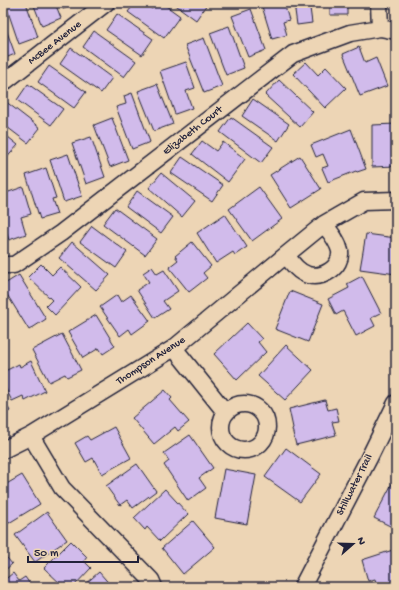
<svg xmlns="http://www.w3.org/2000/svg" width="399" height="590" font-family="'Gochi Hand',sans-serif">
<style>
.building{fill:#d1bbeb;stroke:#22223b}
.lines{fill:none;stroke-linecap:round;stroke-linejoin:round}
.minor-casing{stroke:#22223b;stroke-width:19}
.minor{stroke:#edd5b5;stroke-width:16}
.labels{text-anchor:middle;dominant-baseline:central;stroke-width:3;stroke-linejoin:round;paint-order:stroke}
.street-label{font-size:11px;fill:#22223b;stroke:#edd5b5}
</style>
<rect width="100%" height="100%" fill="#edd5b5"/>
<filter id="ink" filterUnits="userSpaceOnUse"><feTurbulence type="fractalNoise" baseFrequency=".025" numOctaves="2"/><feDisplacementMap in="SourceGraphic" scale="8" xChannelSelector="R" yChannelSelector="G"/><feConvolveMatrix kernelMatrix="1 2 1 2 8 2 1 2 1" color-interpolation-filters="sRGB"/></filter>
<g filter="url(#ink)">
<path class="building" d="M5,3h21l12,34 -19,7z
M33,3h22l6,15 -19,8z
M61,3h19l-17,6z
M135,3h9l8,6 4,-6h6l18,13 -16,22 -36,-26z
M173,3h33l1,1 -11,16z
M261,3h23l5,17 -6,2 4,13 -15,4z
M294,3h29v4l-13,1 2,15 -15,2z
M330,3h17v12h-17z
M251,9l15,41 -18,7 -16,-41z
M117,14l36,25 -11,16 -36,-25z
M3,21l12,33 -12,5z
M229,26l15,42 -18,7 -16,-42z
M94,31l42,30 -12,16 -41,-30z
M204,38l18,48 -18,7 -19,-48z
M359,47l6,16 11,-5 11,28 -27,10 -17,-42z
M71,48l41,30 -11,15 -41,-29z
M186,62l9,26 -9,3 6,17 -17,6 -15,-43z
M306,62l12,13 8,-8 20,21 -21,20 -32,-34z
M49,66l37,26 -12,16 -36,-26z
M279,80l34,32 -13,15 -35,-32z
M28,84l35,25 -12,16 -34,-25z
M157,84l16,40 -19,7 -16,-40z
M132,93l18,49 -18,7 -16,-42 10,-3 -2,-8z
M253,99l36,25 -11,17 -36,-25z
M5,101l35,27 -12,15 -25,-19v-21z
M231,117l42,30 -12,16 -41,-31z
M112,118l16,42 -18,7 -16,-42z
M396,124v42l-24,1v-42z
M351,129l15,40 -9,3 -1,-1 -28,11 -6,-14 6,-2 -5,-12 -7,3 -5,-12z
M3,133l15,12 -15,17z
M91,137l14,40 -19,7 -14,-41z
M202,141l14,10 7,-9 22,17 -17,23 -36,-28z
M68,154l14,42 -18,6 -14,-42z
M300,156l21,33 -30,19 -21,-33z
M182,157l41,28 -11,16 -41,-28z
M46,168l10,30 -4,1 5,15 -17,5 -14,-44z
M161,173l34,28 -13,16 -33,-29z
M23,187l8,27 -10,3 5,17 -17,6 -6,-18v-28z
M259,187l23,32 -30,22 -23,-32z
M137,191l36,26 -12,16 -35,-26z
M115,208l42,31 -12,16 -42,-31z
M225,214l22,33 -12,8 -2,-3 -17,11 -19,-30z
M92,226l35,26 -11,16 -36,-26z
M366,234l30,4v36l-36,-5z
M72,242l38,33 -14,15 -37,-32z
M192,242l19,24 -8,7 4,5 -18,14 -20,-25 9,-7 -3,-4z
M41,264l11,11 8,-8 21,20 -26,28 -9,-9 6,-6 -24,-23z
M152,267l5,7 7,-4 14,21 -15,10 6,8 -14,9 -18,-28 12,-8 -6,-9z
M19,275l27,44 -17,11 -26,-42v-3z
M362,276l19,37 -10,5 4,8 -19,10 -13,-25 -7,4 -8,-16 21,-11 -2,-4z
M290,291l33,13 -15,38 -33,-13z
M117,295l4,7 10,-7 19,26 -18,13 -3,-5 -9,7 -20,-29z
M96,315l19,31 -12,8 -4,-6 -16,10 -15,-26z
M247,323l15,16 -4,3 8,10 -29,28 -23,-26z
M62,334l19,36 -14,7 -2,-3 -16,8 -17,-32z
M286,345l27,25 -28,30 -27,-24z
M31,361l14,30 -20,10 -2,-5 -11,5 -9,-18v-11l16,-8 1,3z
M165,390l7,8 -2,2 19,22 -11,9 -3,-4 -21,17 -22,-26z
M3,398l7,13 -7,3z
M325,400l3,10 8,-2 3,13 -7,1 4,13 -40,10 -4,-16 1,-1 -4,-19z
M114,427l17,31 -29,16 -9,-16 -7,4 -11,-19 12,-7 3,4z
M190,435l23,33 -14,10 7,10 -18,13 -24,-36 5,-4 -5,-8z
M286,448l35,26 -21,28 -35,-25z
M137,464l19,27 -23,17 -6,-8 -7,5 -14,-19z
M224,469l32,6 -9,49 -32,-6z
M22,475l18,29 -36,22 -1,-2v-38z
M395,478h1v51l-22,-11z
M165,489l23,25 -28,27 -13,-14 -2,3 -11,-12z
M47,512l20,28 -32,22 -20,-27z
M193,521l22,26 -32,27 -21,-26z
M71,541l16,16 -3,4 7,7 -18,19h-9l-20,-19z
M396,549v37l-3,1h-16l-2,-8 -7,2 -6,-21z
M3,553l9,11 -9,8z
M99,572l13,15h-26l-2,-2z
M13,573l6,8 6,-4 7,10h-29v-6z
M203,583l1,4h-15l-1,-2z"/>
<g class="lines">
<defs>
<path id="minor" d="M379,3l1,25
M3,83l103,-80
M286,255c6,8 12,17 22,20 15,4 34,-8 32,-24 -2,-10 -10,-19 -16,-27
M3,265h11l47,-32 232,-179 57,-21 30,-5 16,3
M174,348l52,65
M221 427a23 23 0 1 1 46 0a23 23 0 1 1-46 0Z
M31,436l31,52 89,92 3,7
M3,450l28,-14 143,-88 112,-93 38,-31 40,-23 32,-1
M302,587l68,-131 26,-53"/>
</defs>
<use href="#minor" class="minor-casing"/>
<use href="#minor" class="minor"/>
</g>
</g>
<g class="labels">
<g class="street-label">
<text transform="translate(55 43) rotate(-38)">McBee Avenue</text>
<text transform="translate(193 131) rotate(-38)">Elizabeth Court</text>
<text transform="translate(151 361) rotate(-33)">Thompson Avenue</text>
<text transform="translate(355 485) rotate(-63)">Stillwater Trail</text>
</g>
</g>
<rect width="399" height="590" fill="none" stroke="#edd5b5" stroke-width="16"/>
<rect x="8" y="8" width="383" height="574" fill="none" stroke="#22223b" stroke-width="1.5" filter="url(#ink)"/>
<g transform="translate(353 544) rotate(70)" stroke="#edd5b5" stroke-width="3" paint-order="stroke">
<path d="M0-3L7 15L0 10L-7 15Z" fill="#22223b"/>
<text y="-6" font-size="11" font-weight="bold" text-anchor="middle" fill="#22223b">N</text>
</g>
<path d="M28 556v6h110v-6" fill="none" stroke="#22223b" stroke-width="2"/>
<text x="34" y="556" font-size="12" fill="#22223b" stroke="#edd5b5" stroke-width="3" paint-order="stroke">50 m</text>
</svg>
